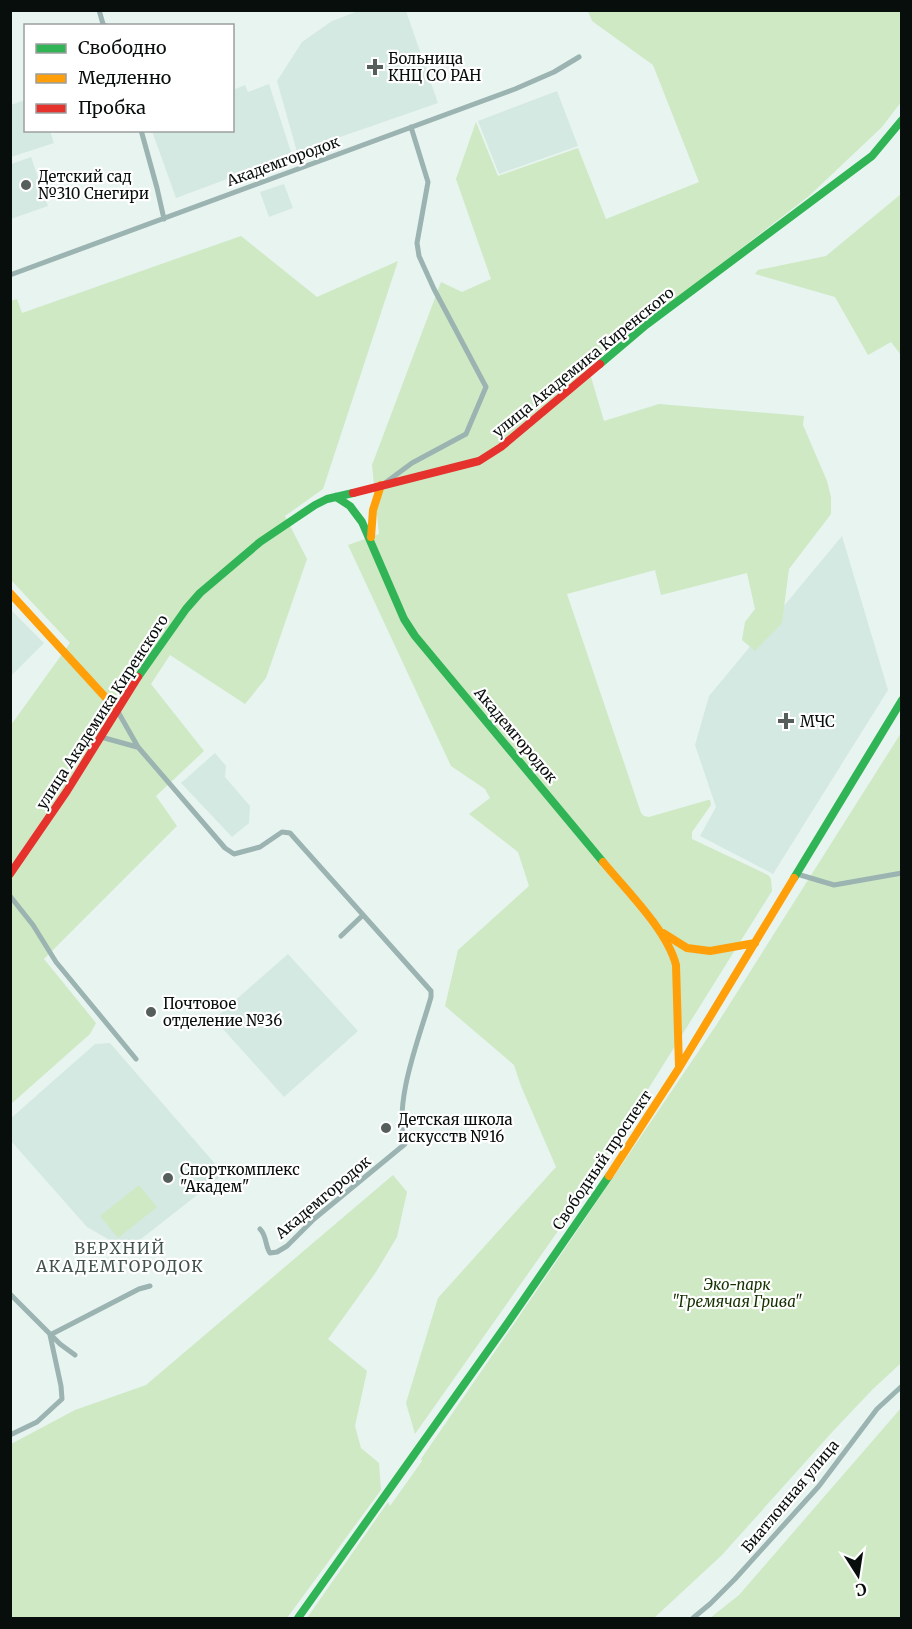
<svg xmlns="http://www.w3.org/2000/svg" width="912" height="1629" font-family="Merriweather,serif">
<style>
.built{fill:#d4e9e1}
.green{fill:#cee9c4}
.lines{fill:none;stroke-linecap:round;stroke-linejoin:round}
.street{stroke:#9bb3b1;stroke-width:5}
.fast{stroke:#30b455;stroke-width:8}
.slow{stroke:#ff9f0a;stroke-width:8}
.jam{stroke:#e5322d;stroke-width:8}
.poi-dot{fill:#565e5c;stroke:#fff;stroke-width:2}
.labels{text-anchor:middle;dominant-baseline:central;stroke-width:4.5;stroke-linejoin:round;paint-order:stroke}
.poi-label{font-size:15px;fill:#080e0c;stroke:#fff;text-anchor:start}
.street-label{font-size:15px;fill:#080e0c;stroke:#fff}
.park-label{font-size:15px;font-style:italic;fill:#163100;stroke:#fff}
.neighbourhood-label{font-size:16px;letter-spacing:1.5px;fill:#42524d;stroke:#fff}
</style>
<rect width="100%" height="100%" fill="#e8f4f0"/>
<path class="built" d="M358,11h48l32,92 -141,49 -20,-71 25,-39 30,-21z
M269,84l23,71 -116,43 -24,-67 80,-1 1,-40 12,-5 3,7z
M557,91l21,55 -79,28 -21,-53z
M25,100l1,30 24,1 4,12 -43,14v-52z
M31,157l17,49 -37,13v-55z
M284,184l9,24 -24,9 -9,-25z
M842,536l46,154 -115,184 -73,-38 16,-29 -21,-62 14,-49z
M11,610l33,33 -33,33h-1z
M215,753l11,13 -1,11 25,29 -1,17 -17,14 -51,-54z
M288,954l70,77 -74,66 -70,-78z
M110,1043l114,131 -97,76 -40,-23 -76,-86 -1,-22 85,-75z"/>
<path class="green" d="M588,11h313v91l-19,25 -73,69 -136,105 -79,57 -3,19 13,44 55,-17 145,12 -1,9 24,56 4,16v17l-42,55 -7,54 -27,28 -13,-11 3,-18 10,-13 -8,-36 -86,22 -6,-25 -88,24 74,219 3,3 5,1 59,-17h2l1,5 -19,27v7l76,36 3,4 1,12 -202,323 -155,220 -9,-31 32,-105 118,-131 -35,-81 -7,-21 -69,-59 13,-56 71,-64 -11,-34 -49,-38 21,-16 -5,-9 -34,-23 -103,-221 31,-11 -7,-69 69,-183 21,10 29,-13 -35,-100 20,-57 22,54 80,-28 28,71 93,-37 -46,-117 -61,-44z
M901,194v161l-10,-13 -23,13 -33,-58 -80,-23 3,-4 68,-14z
M241,236l76,61 81,-36 -75,228 -38,27 22,43 -41,119 -21,26 -75,-49 -19,29 53,67 -48,45 21,30 -133,133 52,64 -6,11 -79,70v-379l59,-82 -59,-63v-279l6,-2 5,14z
M901,733v630l-28,26 -39,41 -112,125 -68,63h-347l81,-116 2,4 32,-45 -1,-2 99,-144 197,-291z
M393,1175l14,17 -10,45 -21,35 -48,67 39,32 -12,55 6,22 18,15 2,27 -94,128h-276v-174l64,-34 71,-25z
M139,1185l18,22 -39,31 -18,-22z
M901,1408v210h-191l29,-23z"/>
<g class="lines">
<path class="street" d="M99,10l4,14 3,2
M141,130l16,58 7,31
M10,275l505,-186 39,-17 25,-15
M385,483l27,-20 54,-29 20,-47 -52,-98 -15,-33 -2,-13 11,-61 -17,-55
M117,710l21,37 87,101 9,6 26,-7 22,-15 8,1 141,158v6c-12,42 -38,105 -26,147l-91,75 -27,27 -10,6 -7,1c-5,-7 -3,-17 -10,-24
M101,737l36,10
M797,874l37,11 68,-12
M10,896l23,29 23,37 80,97
M341,936l22,-21
M10,1294l50,50 15,11
M50,1335l89,-46 11,-3
M10,1435l27,-13 25,-23 -1,-13 -11,-51
M693,1618l17,-14 25,-25 84,-93 58,-77 25,-23"/>
<path class="fast" d="M600,364l46,-39 226,-169 30,-36
M336,497l14,9 12,16 42,97 11,17 188,226
M138,677l48,-68 14,-16 60,-51 55,-37 12,-6 26,-6
M794,878l108,-178
M298,1618l211,-297 100,-145"/>
<path class="slow" d="M371,537l2,-27 8,-25
M10,593l107,117
M603,862c23,28 64,68 73,103l3,102
M663,933l24,15 23,3 45,-8
M609,1176l70,-108 115,-190"/>
<path class="jam" d="M353,493l126,-32 22,-14 99,-83
M10,874l57,-83 71,-114"/>
</g>
<g class="poi-dot">
<path d="M372 58h6v6h6v6h-6v6h-6v-6h-6v-6h6z"/>
<circle cx="26" cy="185" r="6"/>
<path d="M783 712h6v6h6v6h-6v6h-6v-6h-6v-6h6z"/>
<circle cx="151" cy="1012" r="6"/>
<circle cx="386" cy="1128" r="6"/>
<circle cx="168" cy="1178" r="6"/>
</g>
<g class="labels">
<g class="poi-label">
<text x="388" y="58">Больница<tspan x="388" dy="17">КНЦ СО РАН</tspan></text>
<text x="38" y="176">Детский сад<tspan x="38" dy="17">№310 Снегири</tspan></text>
<text x="800" y="721">МЧС</text>
<text x="163" y="1003">Почтовое<tspan x="163" dy="17">отделение №36</tspan></text>
<text x="398" y="1119">Детская школа<tspan x="398" dy="17">искусств №16</tspan></text>
<text x="180" y="1169">Спорткомплекс<tspan x="180" dy="17">"Академ"</tspan></text>
</g>
<g class="street-label">
<text transform="translate(283 161) rotate(-20)">Академгородок</text>
<text transform="translate(583 362) rotate(-39)">улица Академика Киренского</text>
<text transform="translate(102 712) rotate(-57)">улица Академика Киренского</text>
<text transform="translate(516 735) rotate(50)">Академгородок</text>
<text transform="translate(602 1160) rotate(-56)">Свободный проспект</text>
<text transform="translate(323 1197) rotate(-40)">Академгородок</text>
<text transform="translate(790 1496) rotate(-50)">Биатлонная улица</text>
</g>
<g class="park-label">
<text x="737" y="1284">Эко-парк<tspan x="737" dy="17">"Гремячая Грива"</tspan></text>
</g>
<g class="neighbourhood-label">
<text x="120" y="1248">ВЕРХНИЙ<tspan x="120" dy="18">АКАДЕМГОРОДОК</tspan></text>
</g>
</g>
<rect width="912" height="1629" fill="none" stroke="#080e0c" stroke-width="24"/>
<rect x="24" y="24" width="210" height="108" fill="#ffffff" stroke="#9c9f9e" stroke-width="1.5"/>
<rect x="36" y="44" width="30" height="9" fill="#30b455" stroke="#9c9f9e" stroke-width="1.5"/>
<text x="78" y="54" font-size="18" fill="#080e0c">Свободно</text>
<rect x="36" y="74" width="30" height="9" fill="#ff9f0a" stroke="#9c9f9e" stroke-width="1.5"/>
<text x="78" y="84" font-size="18" fill="#080e0c">Медленно</text>
<rect x="36" y="104" width="30" height="9" fill="#e5322d" stroke="#9c9f9e" stroke-width="1.5"/>
<text x="78" y="114" font-size="18" fill="#080e0c">Пробка</text>
<g transform="translate(858 1575) rotate(168)" stroke="#ffffff" stroke-width="4.5" paint-order="stroke">
<path d="M0-4.5L10 22L0 15L-10 22Z" fill="#080e0c"/>
<text y="-9" font-size="16" font-weight="bold" text-anchor="middle" fill="#080e0c">С</text>
</g>
</svg>
